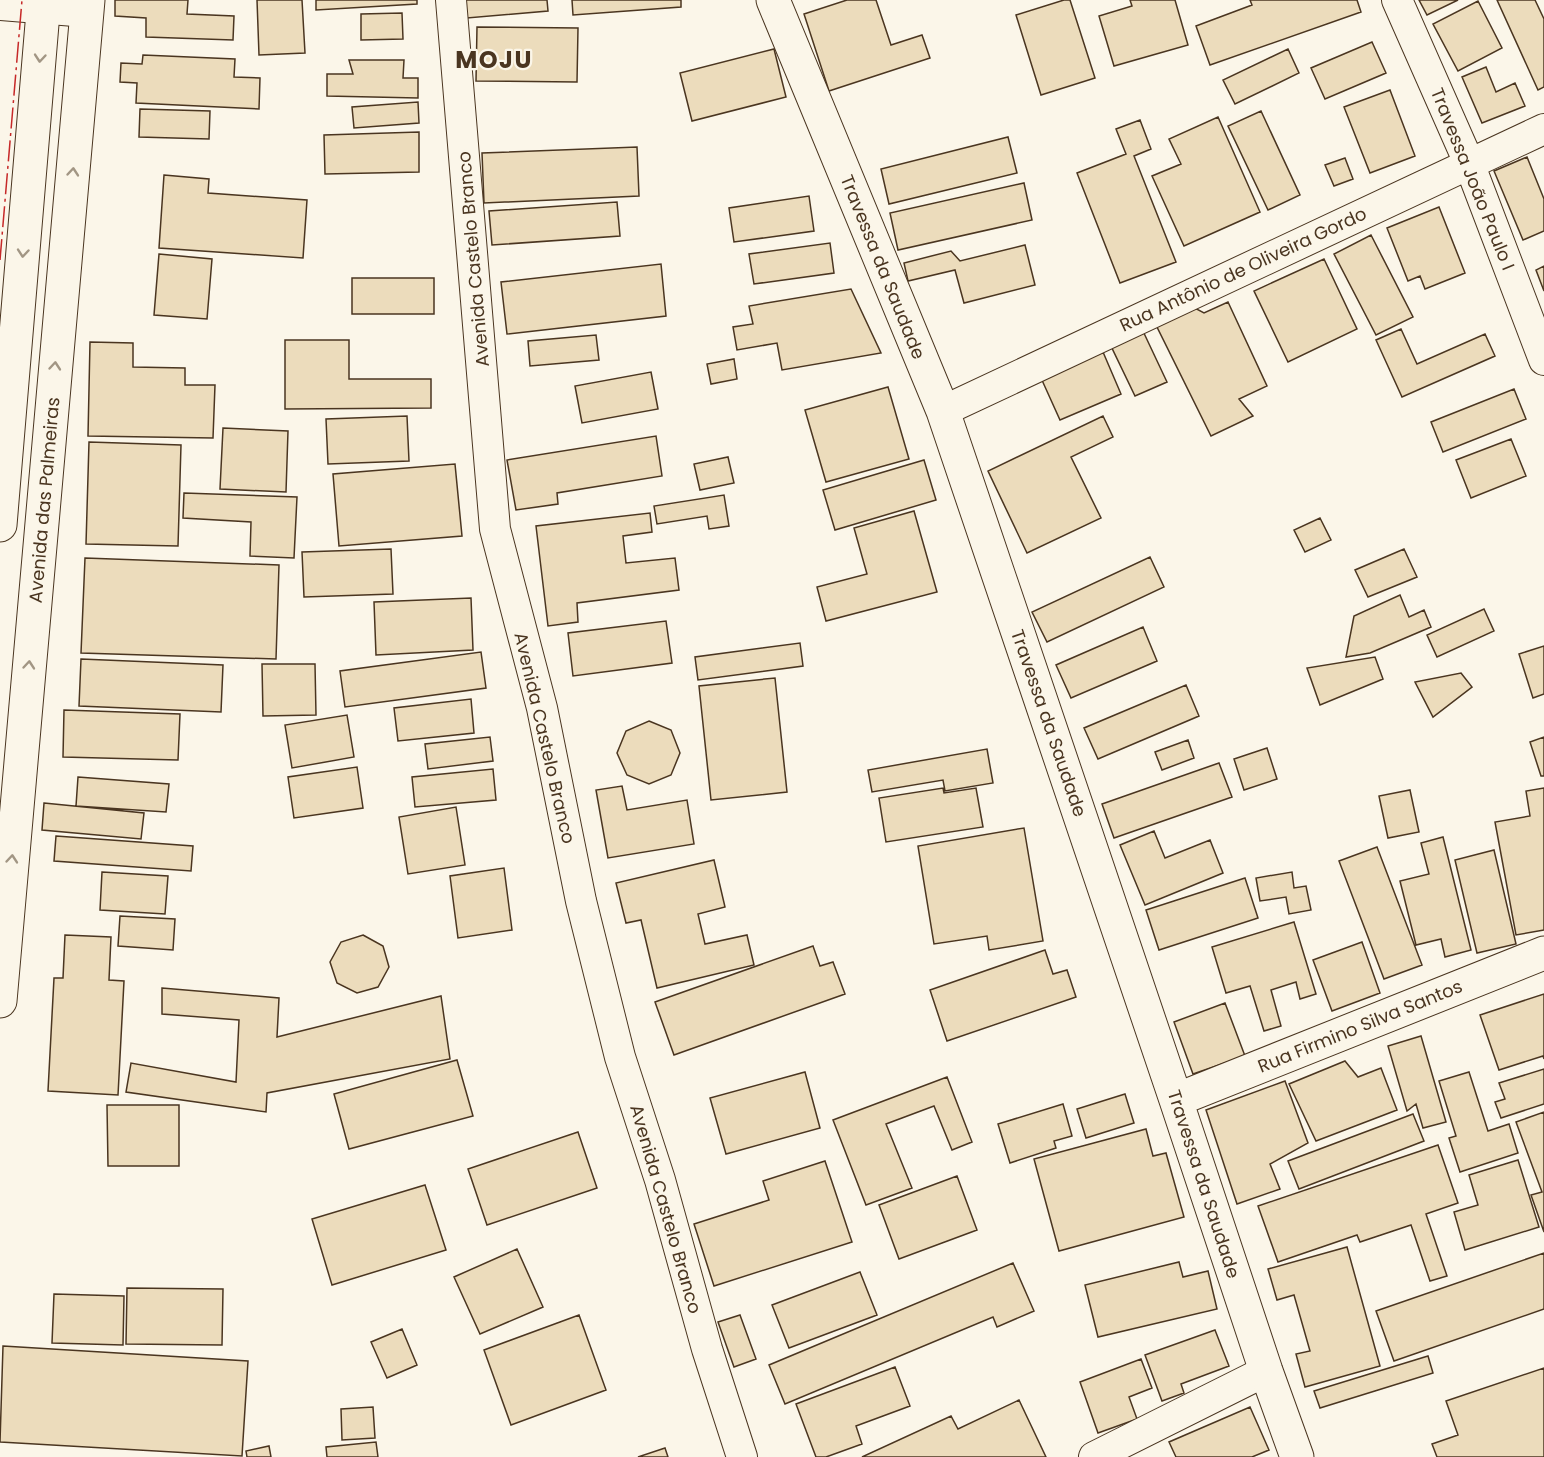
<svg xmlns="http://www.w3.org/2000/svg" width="1544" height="1457" font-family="Poppins,sans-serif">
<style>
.building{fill:#ecdcbc;stroke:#4a3520;stroke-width:1.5}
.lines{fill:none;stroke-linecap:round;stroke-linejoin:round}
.street-casing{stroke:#4a3520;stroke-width:32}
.secondary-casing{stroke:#4a3520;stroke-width:35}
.street{stroke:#fbf6e9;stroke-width:30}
.secondary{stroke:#fbf6e9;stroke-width:33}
.power{stroke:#c62828;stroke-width:1.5;stroke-dasharray:21 4.5 3 4.5;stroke-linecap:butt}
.oneway{stroke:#a29684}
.labels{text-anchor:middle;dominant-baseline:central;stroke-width:4.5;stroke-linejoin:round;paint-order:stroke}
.street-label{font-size:18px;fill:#4a3520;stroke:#fbf6e9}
.district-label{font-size:24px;font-weight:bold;letter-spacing:1.5px;fill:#4a3520;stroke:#fbf6e9}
</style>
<rect width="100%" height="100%" fill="#fbf6e9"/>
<path class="building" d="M115,0h73l-1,14 47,2 -1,24 -87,-3v-19l-31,-2z
M257,0h45l3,53 -46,2z
M316,0h101v4l-101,6z
M465,0h82l1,11 -81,7z
M572,0h109v7l-108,8z
M847,0h29l15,45 31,-10 8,23 -101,33 -25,-77z
M1064,0h6l25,78 -54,17 -25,-80z
M1130,0h45l13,45 -74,21 -15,-50 33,-10z
M1250,0h107l4,12 -151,53 -14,-39 56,-21z
M1419,0h39l-31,15z
M1497,0h38l9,19v68l-6,3z
M1478,1l24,47 -44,23 -25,-47z
M402,13l1,26 -42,1v-26z
M477,27l101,1 -1,54 -101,-1z
M1372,42l14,31 -61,26 -14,-31z
M774,49l12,48 -94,24 -12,-48z
M1288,49l11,24 -64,31 -12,-24z
M143,55l92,4 -1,18 26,1 -1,31 -123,-6 1,-20 -17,-1 1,-19 21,1z
M349,60h55l-1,18h15v20l-91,-2v-22h26z
M1486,67l10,25 19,-9 10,23 -43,17 -20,-46z
M1390,90l25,66 -45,17 -26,-66z
M418,102l1,21 -65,5 -2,-21z
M140,109l70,2 -1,28 -70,-2z
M1261,111l39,84 -32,15 -40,-84z
M1218,117l42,95 -76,34 -32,-70 29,-12 -12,-25z
M1140,120l11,29 -17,7 42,106 -56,21 -43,-110 49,-19 -10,-25z
M419,132v40l-94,2 -1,-39z
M1008,137l9,36 -128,31 -8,-35z
M637,147l2,49 -155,7 -2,-50z
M1527,157l17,42v32l-21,9 -29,-69z
M1345,158l8,21 -19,7 -9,-21z
M164,175l45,4 -1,14 99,7 -4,58 -144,-10z
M1024,183l8,37 -134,30 -8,-37z
M809,196l5,35 -80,11 -5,-34z
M617,202l3,34 -128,9 -3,-34z
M1439,207l26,66 -40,16 -5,-13 -12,5 -21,-53z
M1371,235l42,82 -37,18 -42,-81z
M830,243l4,30 -80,11 -5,-30z
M1025,245l10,40 -71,18 -9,-33 -47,11 -4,-18 47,-12 9,10z
M159,254l53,5 -5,60 -53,-4z
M1324,259l33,70 -69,33 -34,-71z
M661,264l5,52 -159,18 -6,-52z
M1544,266v25l-8,-21z
M352,278h82v36h-82z
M851,289l30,64 -99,17 -5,-27 -40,7 -4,-23 20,-3 -4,-18z
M1228,302l39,84 -28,13 14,17 -42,20 -55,-111 37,-18 11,6z
M1142,329l25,53 -32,14 -25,-52z
M1401,329l16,35 68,-30 10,22 -93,41 -26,-57z
M596,335l3,25 -69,6 -2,-25z
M285,340h64v39h82v29l-146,1z
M90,342l43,1v24l52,1v17h30l-2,53 -125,-2z
M1103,352l18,42 -61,26 -19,-42z
M734,359l3,20 -26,5 -4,-20z
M651,372l7,37 -76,14 -7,-37z
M888,387l21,72 -83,23 -21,-72z
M1514,389l12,30 -83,33 -12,-30z
M407,416l2,45 -81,3 -2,-45z
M1103,416l10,21 -42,20 30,61 -74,35 -39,-82z
M223,428l65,3 -2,61 -66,-3z
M656,436l6,40 -105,17 1,11 -42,6 -9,-50z
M1511,439l15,37 -55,22 -15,-38z
M89,442l92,3 -3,101 -92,-2z
M728,457l6,26 -34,7 -6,-26z
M924,460l12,40 -101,30 -12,-40z
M455,464l7,72 -123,10 -6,-72z
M184,493l113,4 -3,61 -44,-2 1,-34 -68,-4z
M724,495l5,31 -20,3 -2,-13 -50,8 -3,-18z
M914,511l23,81 -111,29 -9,-34 50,-13 -13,-46z
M650,513l2,19 -29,4 3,27 49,-5 4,32 -102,13 1,19 -30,4 -12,-100z
M1320,518l11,22 -26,12 -11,-22z
M391,549l2,45 -89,3 -2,-45z
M1404,549l13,28 -49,20 -13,-27z
M1150,557l14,30 -117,55 -15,-30z
M85,558l194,7 -3,94 -195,-6z
M1400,595l9,22 15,-7 7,17 -61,26 -24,4 8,-41z
M471,598l2,52 -97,5 -2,-53z
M1484,609l10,22 -57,26 -10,-22z
M666,621l6,42 -99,13 -5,-43z
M1143,627l14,34 -86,37 -15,-33z
M800,643l3,23 -105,14 -3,-23z
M1544,646v48l-11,4 -14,-44z
M481,652l5,36 -141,19 -5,-36z
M1375,657l8,22 -63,26 -13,-37z
M81,659l142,6 -2,47 -142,-6z
M262,664h53l1,51 -53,1z
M1461,673l11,14 -39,30 -18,-35z
M775,678l12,114 -76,8 -12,-114z
M1186,685l13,31 -101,43 -14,-31z
M471,699l3,34 -76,8 -4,-33z
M64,710l116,4 -2,46 -115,-3z
M347,715l7,42 -62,11 -7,-43z
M649,721l22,9 9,23 -9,22 -22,9 -22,-9 -10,-22 9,-22z
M490,737l3,24 -65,8 -3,-25z
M1544,737v39h-3l-11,-34z
M1188,740l6,18 -32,12 -7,-18z
M1267,748l10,31 -33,11 -10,-31z
M987,749l6,34 -48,8 -2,-11 -71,12 -4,-22z
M1219,763l13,34 -118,41 -12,-34z
M357,767l6,41 -69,10 -6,-41z
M493,769l3,31 -81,7 -3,-30z
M78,777l91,7 -3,28 -90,-6z
M622,786l5,24 60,-10 7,44 -86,14 -12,-68z
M943,788l1,5 32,-5 7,39 -97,15 -7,-44z
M1544,788v142l-28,5 -21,-113 35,-6 -4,-25z
M1410,790l9,42 -31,6 -9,-42z
M44,803l100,10 -3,26 -99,-9z
M456,807l9,58 -57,9 -9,-57z
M1024,828l19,113 -54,9 -2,-14 -53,8 -16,-98z
M1154,831l11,27 45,-18 13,33 -78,32 -25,-60z
M56,836l137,10 -2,25 -137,-10z
M1443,837l28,113 -26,7 -4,-18 -25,6 -16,-64 29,-7 -8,-31z
M1377,847l45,118 -38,14 -45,-118z
M1494,850l22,94 -39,9 -22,-93z
M714,860l11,47 -27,7 7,30 42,-9 7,30 -97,23 -16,-68 -15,3 -10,-40z
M504,868l8,62 -54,8 -8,-62z
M102,872l66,4 -3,38 -65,-4z
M1292,872l2,16 12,-2 5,24 -22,4 -3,-17 -26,4 -4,-23z
M1245,878l13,40 -99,32 -13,-40z
M120,916l55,3 -2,31 -55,-4z
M1294,922l22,72 -16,5 -4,-17 -25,8 10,36 -17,5 -14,-45 -24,7 -14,-46z
M65,935l46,2 -2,43 15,1 -6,114 -70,-4 6,-113h9z
M363,935l20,11 6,21 -11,20 -21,6 -20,-10 -7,-21 11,-20z
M1362,942l18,51 -48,18 -19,-51z
M813,946l7,20 13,-4 12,32 -171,61 -19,-53z
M1045,950l8,24 14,-4 9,27 -129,44 -17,-51z
M162,988l117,10 -2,39 164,-41 9,63 -183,34 -1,19 -140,-20 5,-29 105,19 3,-62 -77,-6z
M1544,994v65l-1,-3 -44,14 -19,-55z
M1225,1003l20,53 -52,18 -19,-52z
M1421,1036l25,86 -23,6 -7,-24 -9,7 -19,-65z
M457,1060l16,56 -124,33 -15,-55z
M1345,1061l13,16 23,-9 16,42 -81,31 -27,-57z
M1544,1069v35l-43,14 -6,-16 10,-3 -6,-16z
M805,1072l15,56 -94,26 -16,-56z
M1469,1072l19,59 21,-7 9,29 -58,19 -11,-34 7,-2 -17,-55z
M947,1077l25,65 -20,8 -18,-44 -48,18 26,64 -46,17 -33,-85z
M1285,1081l23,62 -38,21 10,25 -43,15 -31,-94z
M1125,1094l9,29 -48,15 -9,-29z
M1063,1104l9,32 -18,5 2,7 -46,15 -12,-39z
M107,1105h72v61h-71z
M1544,1112v120l-13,-37 11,-3 -26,-70z
M1413,1114l11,27 -125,48 -11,-28z
M1146,1129l7,27 13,-3 18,64 -125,34 -25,-92z
M578,1132l19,56 -110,37 -19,-56z
M1438,1145l20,58 -32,11 21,62 -17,5 -19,-56 -51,17 -3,-7 -79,27 -20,-56z
M1518,1160l21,67 -74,23 -11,-38 24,-7 -9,-30z
M825,1161l27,81 -138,44 -20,-62 75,-24 -6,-19z
M957,1176l20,54 -78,29 -20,-54z
M425,1185l21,65 -114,35 -20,-66z
M1347,1247l33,119 -75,21 -9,-33 14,-3 -16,-56 -17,5 -9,-31z
M517,1249l26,58 -63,27 -26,-57z
M1544,1253v56l-150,52 -18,-50z
M1179,1262l4,15 25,-6 9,38 -119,28 -13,-52z
M1013,1263l21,48 -37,16 -4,-10 -208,87 -16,-39z
M860,1272l17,43 -88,33 -17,-43z
M127,1288l96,1 -1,56 -96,-1z
M54,1294l70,2 -1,49 -71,-2z
M579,1315l27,75 -95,35 -27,-75z
M740,1315l16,44 -22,8 -16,-45z
M402,1329l15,36 -30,13 -16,-36z
M1215,1330l14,36 -48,18 3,9 -22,8 -17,-46z
M3,1346l245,15 -6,95 -242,-14z
M1428,1356l5,17 -113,35 -6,-17z
M1141,1359l11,29 -23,9 8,22 -39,14 -18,-51z
M895,1367l15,39 -54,20 6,18 -36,13h-10l-20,-53z
M1544,1368v89h-107l-5,-13 26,-9 -12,-34z
M1019,1400l27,57h-184l89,-41 7,13z
M373,1407l2,31 -33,2 -1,-31z
M1250,1407l19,43 -17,7h-76l-7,-15z
M376,1442l2,15h-51l-1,-10z
M269,1446l2,11h-24l-1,-6z
M665,1448l3,9h-30z"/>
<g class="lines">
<defs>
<path id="street" d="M451,0l44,529 47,179 39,193 39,156 40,123 47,169 35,108
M1397,0l72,163 75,197
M0,5l87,7
M943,411l601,-282
M1094,1457l172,-86"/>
<path id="secondary" d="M773,0l170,411 233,689 90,271 31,86
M0,525l44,-525
M0,1001l88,-1001
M1176,1100l368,-147"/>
</defs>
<use href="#street" class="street-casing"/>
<use href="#secondary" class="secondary-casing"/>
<use href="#street" class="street"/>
<use href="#secondary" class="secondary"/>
<path class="power" d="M0,260l22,-260"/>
</g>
<defs><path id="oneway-chevron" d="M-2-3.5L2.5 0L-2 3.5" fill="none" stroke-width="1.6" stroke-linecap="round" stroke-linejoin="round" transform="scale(1.5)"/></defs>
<g class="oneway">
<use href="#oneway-chevron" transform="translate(40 58) rotate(95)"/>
<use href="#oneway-chevron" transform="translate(73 172) rotate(-85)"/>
<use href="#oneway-chevron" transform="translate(23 253) rotate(95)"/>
<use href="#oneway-chevron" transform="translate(55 366) rotate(-85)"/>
<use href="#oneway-chevron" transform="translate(29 665) rotate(-85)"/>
<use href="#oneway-chevron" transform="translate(12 859) rotate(-85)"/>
</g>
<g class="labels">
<g class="street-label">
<text transform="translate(1473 179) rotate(68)">Travessa João Paulo I</text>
<text transform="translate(473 259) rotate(-95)">Avenida Castelo Branco</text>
<text transform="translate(883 267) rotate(68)">Travessa da Saudade</text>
<text transform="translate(1243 269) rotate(-25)">Rua Antônio de Oliveira Gordo</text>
<text transform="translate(44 500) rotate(-85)">Avenida das Palmeiras</text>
<text transform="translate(1049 723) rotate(71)">Travessa da Saudade</text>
<text transform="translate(545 738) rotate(77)">Avenida Castelo Branco</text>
<text transform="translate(1360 1026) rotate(-22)">Rua Firmino Silva Santos</text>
<text transform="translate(1204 1184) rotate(72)">Travessa da Saudade</text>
<text transform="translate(666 1209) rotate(74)">Avenida Castelo Branco</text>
</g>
<g class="district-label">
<text x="494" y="59">MOJU</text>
</g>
</g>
</svg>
